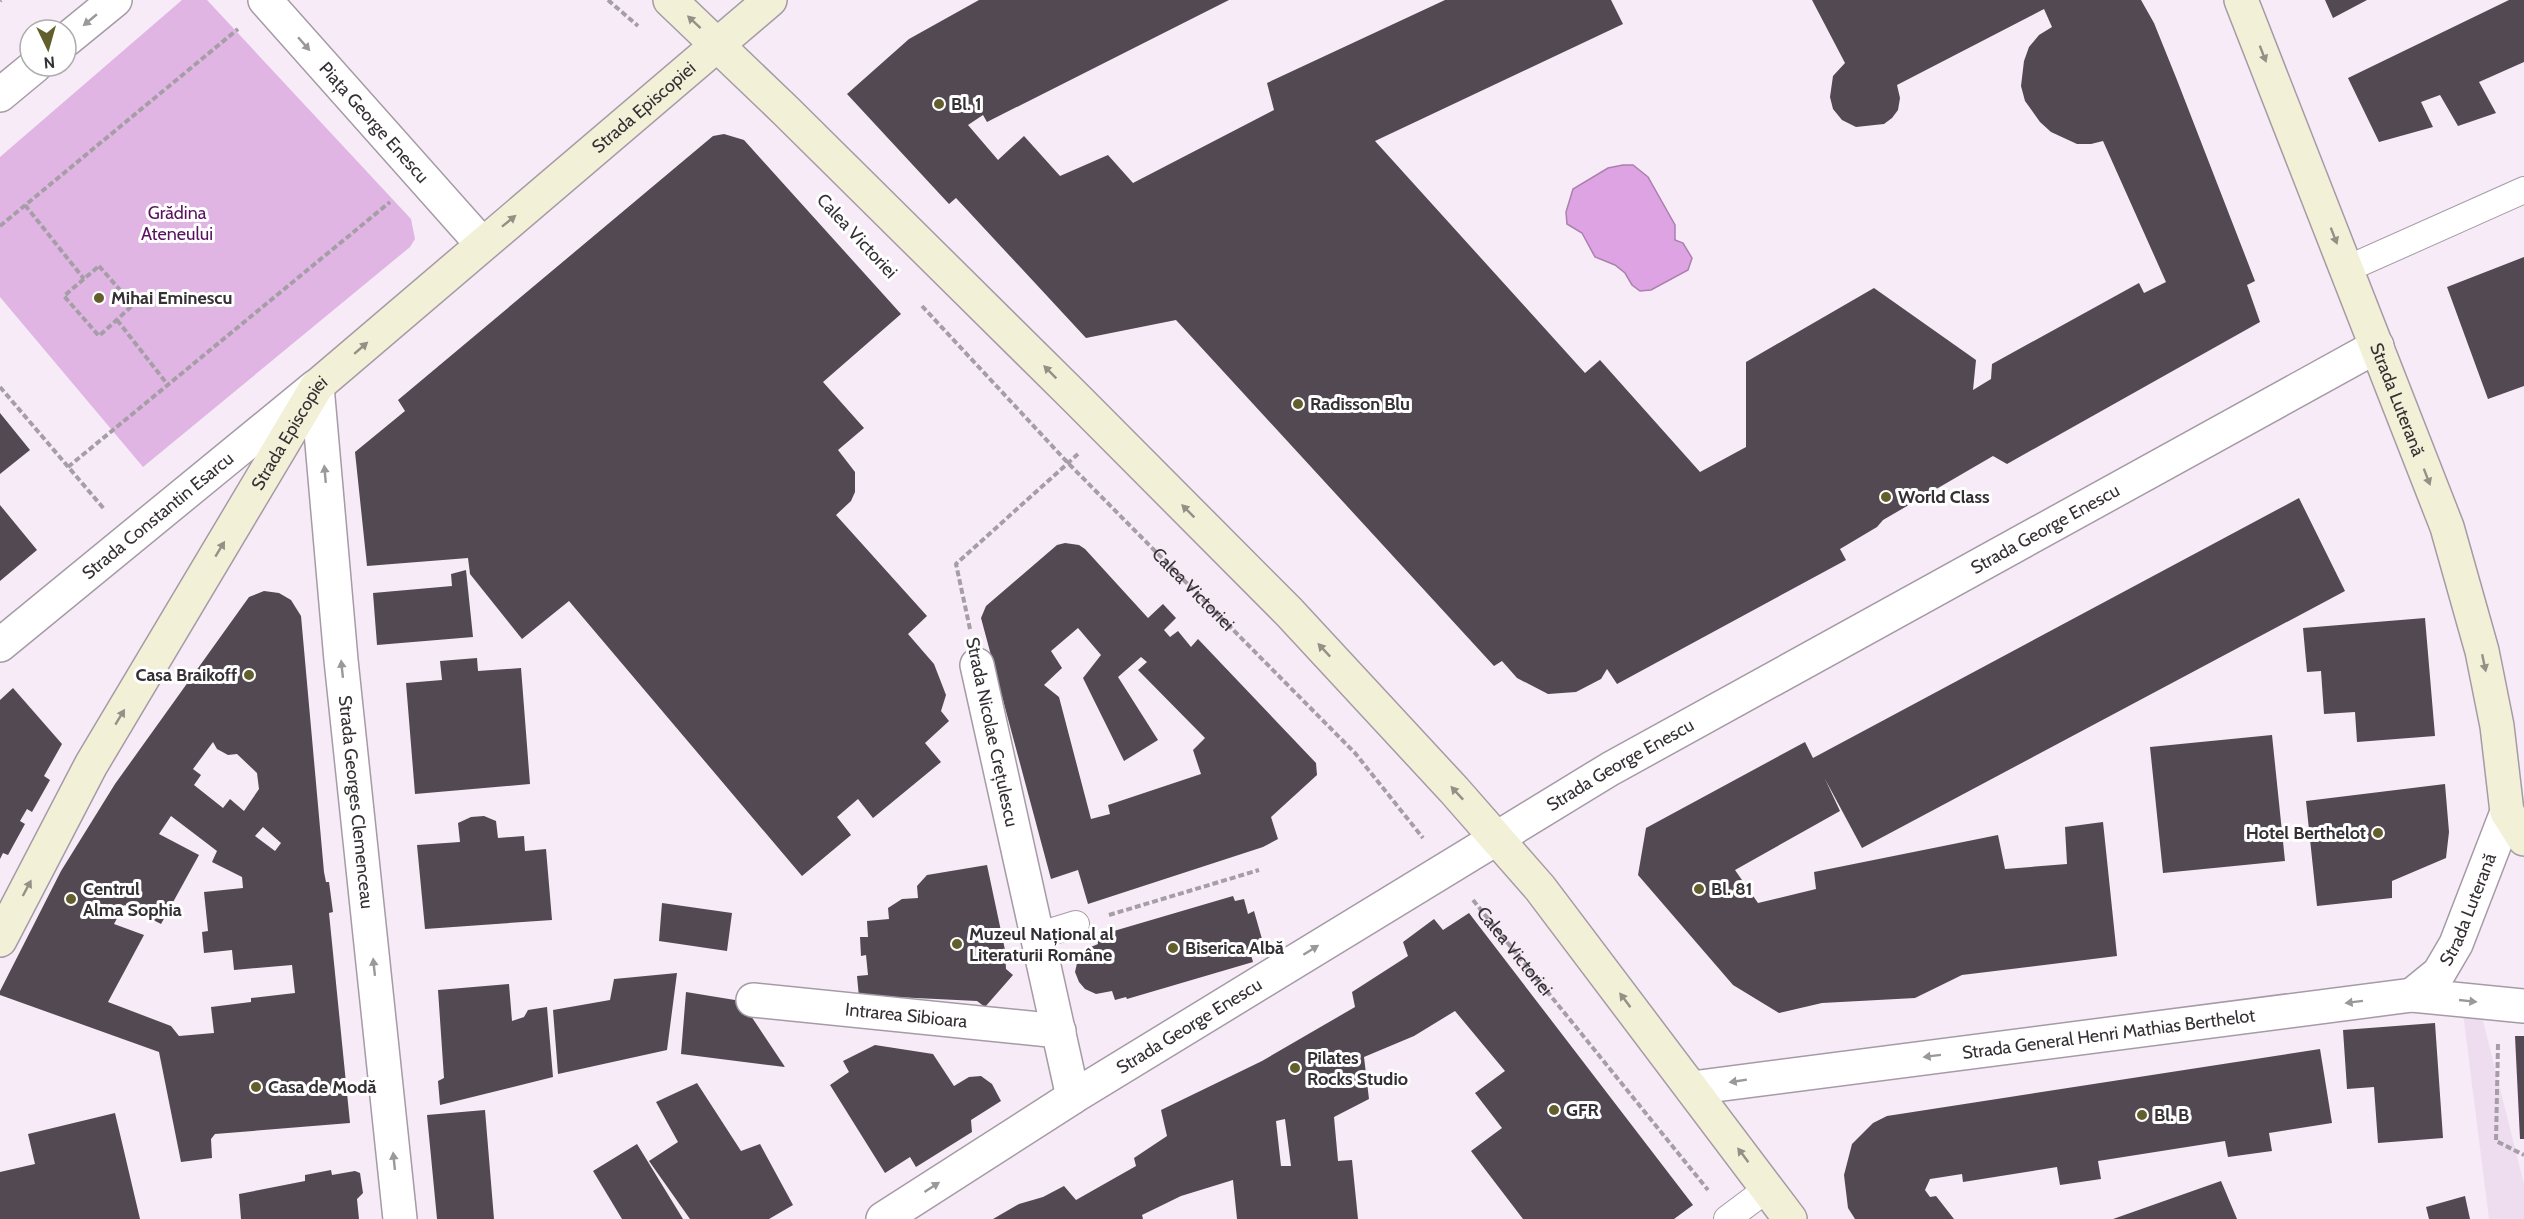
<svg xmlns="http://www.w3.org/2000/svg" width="2524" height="1219" font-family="Cabin,sans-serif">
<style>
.built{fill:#eeddef}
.green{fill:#e0b5e3}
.water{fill:#dea3e2;stroke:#ab80ae;stroke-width:1.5}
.building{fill:#524952;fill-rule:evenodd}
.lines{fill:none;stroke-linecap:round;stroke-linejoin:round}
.lane-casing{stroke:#a59ba6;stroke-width:28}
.street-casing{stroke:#a59ba6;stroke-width:36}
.secondary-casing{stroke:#a59ba6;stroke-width:36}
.path{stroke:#a69ea7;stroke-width:4;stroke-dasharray:6 3;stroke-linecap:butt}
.lane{stroke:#fff;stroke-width:26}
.street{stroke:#fff;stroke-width:33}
.secondary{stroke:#f2f0d7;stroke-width:33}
.oneway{fill:#9a989a}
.oneway2{fill:#939086}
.poi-dot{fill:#635f2c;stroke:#fff;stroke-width:2}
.labels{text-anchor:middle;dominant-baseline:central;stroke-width:6;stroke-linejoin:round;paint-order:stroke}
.poi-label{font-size:18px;font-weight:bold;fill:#343034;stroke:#fff;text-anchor:start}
.street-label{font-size:18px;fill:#343034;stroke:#fff}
.park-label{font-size:18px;fill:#591260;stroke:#fff}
</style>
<rect width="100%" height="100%" fill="#f6ebf7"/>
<path class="built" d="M2463,1013h18l43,171v35h-35z"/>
<path class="green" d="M182,0h25l204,219 4,20 -5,8 -267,220 -143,-170v-140z"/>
<path class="water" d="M1623,165h10l15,12 27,48v15l8,3 9,15 -4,12 -37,20 -11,1 -8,-6 -7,-12 -10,-8 -20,-8 -13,-24 -15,-9 -1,-12 7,-23 35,-21z"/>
<path class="building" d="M979,0h250l-242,122 -4,-7 -15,10 30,35 26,-24 36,40 48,-21 25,28 141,-73 -7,-27 178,-83h166l12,24 -248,117 210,232 15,-13 100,112 46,-25v-85l128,-74 102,72 -3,30 18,-11 1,-15 147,-81 5,10 22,-11 -63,-141 -12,3h-14l-26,-12 -11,-10 -15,-21 -4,-15 3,-25 5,-14 10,-12 13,-8 -8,-18 -147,76 3,13 -2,12 -6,8 -8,6 -28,3 -14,-7 -9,-11 -3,-12 3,-21 12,-13 -33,-63h329l13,23 23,57 78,201 -8,4 13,37 -253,142 -14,-8 -110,64 -6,7 -37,22 6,11 -229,124 -10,-15 -6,10 -25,13 -28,2 -31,-16 -15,-17 -8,5 -318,-346 -90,18 -130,-140 -7,6 -102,-110 62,-55z
M2325,0h42l-34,18z
M2509,0h15v62l-45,20 17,31 -38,13 -18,-31 -19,7 12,25 -54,15 -31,-64z
M724,134l20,6 157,174 -78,68 41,46 -26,22 17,22v20l-4,9 -15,14 91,101 -19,18 26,30 12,31 -5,16 8,10 -24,22 16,19 -68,56 -15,-19 -21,18 14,18 -49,41 -233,-275 -47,38 -52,-65 -2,-16 -101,8 -12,-114 50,-41 -7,-11 315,-264z
M2524,257v129l-36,13 -41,-112z
M0,413l30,37 -30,24z
M2299,498l46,93 -483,257 -37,-69 15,32 -105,59 23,33 58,-14 -2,-17 184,-37 7,34 62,-5 -2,-37 38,-5 14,134 -155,19 -47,23 -93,5 -43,10 -46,-28 -95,-110 8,-47 159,-86 8,16z
M0,505l37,45 -37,31z
M1065,543l14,2 6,4 63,69 15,-14 13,14 -12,12 6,7 8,-6 13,16 7,-8 118,124 1,12 -46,42 7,22 -15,8 -175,57 -10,-34 -27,9 -70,-261 5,-12 71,-61zM1078,628l23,27 -18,23 41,83 34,-21 -40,-63 23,-20 6,5 -9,8 67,68 -12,12 8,24 -93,31 2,9 -19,5 -32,-122 -15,-12 18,-17 -11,-17z
M466,570l7,67 -96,8 -4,-52 79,-7 -1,-12z
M264,591l15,2 12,7 10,16 23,256 2,10h3l4,30 -4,1 21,210 -135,11 -4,5 1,19 -31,4 -22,-110 -159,-57v-4l61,-120 54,-87 134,-187zM213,742l4,7 11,6 9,-1 20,19 2,16 -15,22 -14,-12 -7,9 -29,-23 7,-10 -8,-6zM171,816l46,35 -5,11 30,15 1,11 -39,4 4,39 -6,1 2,21 28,-3 2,20 58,-5 3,28 -44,5v4l-40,5 3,26 -35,3 -8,-10 -63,-24 36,-67 -30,-11 10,-19 37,19 38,-69 -40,-21zM263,827l18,16 -6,8 -20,-15z
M2425,618l10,118 -78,6 -2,-30 -31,2 -3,-43 -14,1 -4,-44z
M477,658l1,13 43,-3 9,116 -115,10 -9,-111 36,-3 -2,-19z
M13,688l49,56 -18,32 6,4 -18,32 -5,-3 -7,12 5,3 -17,31 -5,-2 -3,6v-159z
M2272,735l13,126 -122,12 -13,-126z
M2445,784l4,48 -3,26 -54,23v17l-75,8 -11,-105z
M484,816l12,5 2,17 26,-2 1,15 21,-2 6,71 -127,9 -8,-84 43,-3 -2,-19 13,-6z
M987,865l18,85 1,19 7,6 -28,32 -8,-6 -102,-5 -16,1 -2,-21 11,-1 -2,-20 -5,1 -1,-19h8l-1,-16 22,-2 -1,-11 14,-9 16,-1 -1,-12 10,-11z
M1233,896l2,5 9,-2 4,15 6,-3 8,28 -6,2 3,11 -8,3 2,7 -126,37 -1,-2 -11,3 -3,-9 -16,3 -11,-5 -6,-7 -4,-10 3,-13 8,-10 12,-5 -1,-5 11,-4 -1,-2z
M662,903l70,10 -5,38 -68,-10z
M1469,913l224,292 -19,14h-151l-52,-68 31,-23 -27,-35 30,-22 -50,-60 -41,25 -50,21 5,42 -35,18 4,44 14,-1 6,59h-121l-4,-39 -52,16 -39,19 1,4h-150l26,-15 24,-7 21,-11 12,14 60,-34 -2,-8 33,-22 -6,-26 101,-49 93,-54 -3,-15 56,-36 -5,-14 31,-23 9,11zM1285,1119l6,47h-10l-5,-45z
M677,973l-10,77 -109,24 -5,-64 57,-10 4,-21z
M509,984l3,37 12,-4 4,-7 19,-3 6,70 -113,28 -2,-24 6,-3 -6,-88z
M686,992l55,9 44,66 -104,-13z
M2435,1023l8,115 -65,5 -4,-56 -27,2 -4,-59z
M2515,1036h9v103h-4z
M875,1045l58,9 21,32 15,-9 12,-1 11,8 9,17 -30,19 1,12 -56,35 -6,-10 -25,16 -55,-88 19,-13 -6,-11z
M2320,1049l12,74 -63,10 3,18 -44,6 -3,-16 -127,20 3,18 -41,6 -3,-18 -94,15 -1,-8 -32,5 -5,11 5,7 6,-1 18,23h-99l-7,-11 -4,-33 8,-31 21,-21 14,-7z
M697,1083l44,68 19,-7 33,61 -24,14h-79l-41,-58 29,-19 -22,-40z
M485,1110l9,109h-57l-10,-104z
M115,1113l25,106h-140v-47l35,-8 -7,-30z
M637,1144l46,75h-61l-29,-48z
M331,1170l1,5 23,-4 5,2 3,20 -6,6 2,20h-118l-2,-25 66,-13v-6z
M2221,1181l16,38h-124z
M2465,1196l5,23h-41l-3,-12z"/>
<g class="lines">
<defs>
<path id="lane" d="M2347,269l177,-79
M1037,936l39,-12
M1727,1219l40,-30"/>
<g id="street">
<path id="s3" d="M265,0l217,244"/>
<path d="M66,40l49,-40"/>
<path d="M0,95l35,-29"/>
<path id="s4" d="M317,386l24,274 59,559"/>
<path id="s5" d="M0,645l315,-258"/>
<path d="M977,665l96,432"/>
<path id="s6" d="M2412,995l27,-22 17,-29 51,-132"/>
<path id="s7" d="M753,1000l306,31"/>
<path id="s8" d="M1692,1088l720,-93 112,11"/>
<path id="s9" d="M883,1219l190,-122 537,-328 767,-423"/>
</g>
<g id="secondary">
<path d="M670,0l116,111 290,287 213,214 165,178 86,98 250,331"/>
<path id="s10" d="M2241,0l206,527 35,124 15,75 10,86 17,27"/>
<path id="s11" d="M0,940l91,-175 226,-379 453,-386"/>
</g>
</defs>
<use href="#lane" class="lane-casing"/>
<use href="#street" class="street-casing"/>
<use href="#secondary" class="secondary-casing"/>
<g class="path">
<path d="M608,0l30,26"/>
<path d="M0,1l1,-1"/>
<path d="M25,205l59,74"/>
<path d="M0,226l238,-197"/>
<path d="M99,266l34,39 -34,31 -35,-40z"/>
<path id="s1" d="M922,306l146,157 287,290 68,85"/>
<path d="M117,320l51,65"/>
<path d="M0,387l105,123"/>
<path d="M68,467l322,-265"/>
<path d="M970,629l-14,-65 122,-110"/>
<path id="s2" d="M1473,900l235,290"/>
<path d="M1109,915l150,-45"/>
<path d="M2498,1044l-2,97 28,14"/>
</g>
<use href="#lane" class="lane"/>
<use href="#street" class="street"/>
<use href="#secondary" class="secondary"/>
</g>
<defs><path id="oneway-solid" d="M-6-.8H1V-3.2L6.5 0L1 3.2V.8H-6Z" transform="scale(1.5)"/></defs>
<g class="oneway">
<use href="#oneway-solid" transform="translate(90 20) rotate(140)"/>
<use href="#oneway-solid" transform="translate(304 44) rotate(49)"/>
<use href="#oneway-solid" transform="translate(325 474) rotate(-95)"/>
<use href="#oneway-solid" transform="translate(342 669) rotate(-96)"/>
<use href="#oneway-solid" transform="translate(1311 950) rotate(-32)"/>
<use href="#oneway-solid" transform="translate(374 967) rotate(-96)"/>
<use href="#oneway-solid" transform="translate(2468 1001) rotate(6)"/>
<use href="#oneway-solid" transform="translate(2354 1002) rotate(173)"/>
<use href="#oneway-solid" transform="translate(1932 1056) rotate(173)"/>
<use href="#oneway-solid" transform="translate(1738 1081) rotate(171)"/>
<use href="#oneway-solid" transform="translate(394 1161) rotate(-96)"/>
<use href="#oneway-solid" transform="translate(932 1187) rotate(-33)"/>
</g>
<g class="oneway2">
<use href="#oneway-solid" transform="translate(694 22) rotate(-137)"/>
<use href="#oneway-solid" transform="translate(2263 54) rotate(69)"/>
<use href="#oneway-solid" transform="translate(509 221) rotate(-39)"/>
<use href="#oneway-solid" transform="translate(2334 236) rotate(69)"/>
<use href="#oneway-solid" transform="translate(361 348) rotate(-41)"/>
<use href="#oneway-solid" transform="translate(1050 372) rotate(-135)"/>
<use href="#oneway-solid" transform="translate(2427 477) rotate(69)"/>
<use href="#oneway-solid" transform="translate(1188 511) rotate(-135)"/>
<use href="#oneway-solid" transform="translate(220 549) rotate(-59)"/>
<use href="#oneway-solid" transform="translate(1324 650) rotate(-133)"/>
<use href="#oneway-solid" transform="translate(2484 663) rotate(78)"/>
<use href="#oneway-solid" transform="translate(120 717) rotate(-59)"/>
<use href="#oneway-solid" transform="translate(1457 793) rotate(-133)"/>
<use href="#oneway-solid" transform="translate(27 888) rotate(-62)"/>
<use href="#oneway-solid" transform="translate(1625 1000) rotate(-127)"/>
<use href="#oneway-solid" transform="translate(1743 1155) rotate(-127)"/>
</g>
<g class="poi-dot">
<circle cx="939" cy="104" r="6"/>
<circle cx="99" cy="298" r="6"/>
<circle cx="1298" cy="404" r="6"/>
<circle cx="1886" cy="497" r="6"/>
<circle cx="249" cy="675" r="6"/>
<circle cx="2378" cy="833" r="6"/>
<circle cx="1699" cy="889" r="6"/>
<circle cx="71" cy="899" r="6"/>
<circle cx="957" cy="944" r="6"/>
<circle cx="1173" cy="948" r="6"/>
<circle cx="1295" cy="1068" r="6"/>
<circle cx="256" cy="1087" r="6"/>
<circle cx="1554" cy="1110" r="6"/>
<circle cx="2142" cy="1115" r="6"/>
</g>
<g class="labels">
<g class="poi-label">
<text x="951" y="104">Bl. 1</text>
<text x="111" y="298">Mihai Eminescu</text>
<text x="1310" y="404">Radisson Blu</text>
<text x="1898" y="497">World Class</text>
<text x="237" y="675" text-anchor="end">Casa Braikoff</text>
<text x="2366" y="833" text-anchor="end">Hotel Berthelot</text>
<text x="83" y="889">Centrul<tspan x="83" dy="21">Alma Sophia</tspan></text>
<text x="1711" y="889">Bl. 81</text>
<text x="969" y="934">Muzeul Național al<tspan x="969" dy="21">Literaturii Române</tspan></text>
<text x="1185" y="948">Biserica Albă</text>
<text x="1307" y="1058">Pilates<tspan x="1307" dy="21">Rocks Studio</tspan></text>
<text x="268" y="1087">Casa de Modă</text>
<text x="1566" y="1110">GFR</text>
<text x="2154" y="1115">Bl. B</text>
</g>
<g class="street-label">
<text stroke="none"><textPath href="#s11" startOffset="1068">Strada Episcopiei</textPath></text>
<text stroke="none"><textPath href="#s3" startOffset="164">Piața George Enescu</textPath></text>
<text transform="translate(857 236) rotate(47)">Calea Victoriei</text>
<text stroke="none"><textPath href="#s10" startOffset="429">Strada Luterană</textPath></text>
<text stroke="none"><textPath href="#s11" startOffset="584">Strada Episcopiei</textPath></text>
<text stroke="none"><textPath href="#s5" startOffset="204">Strada Constantin Esarcu</textPath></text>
<text stroke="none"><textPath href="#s9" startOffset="1352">Strada George Enescu</textPath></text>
<text stroke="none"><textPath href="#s1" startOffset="392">Calea Victoriei</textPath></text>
<text transform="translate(992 732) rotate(78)">Strada Nicolae Crețulescu</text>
<text stroke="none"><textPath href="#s9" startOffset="866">Strada George Enescu</textPath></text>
<text stroke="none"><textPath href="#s4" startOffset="418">Strada Georges Clemenceau</textPath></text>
<text stroke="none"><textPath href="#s6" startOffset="105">Strada Luterană</textPath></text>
<text stroke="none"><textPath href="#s2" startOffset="66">Calea Victoriei</textPath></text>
<text stroke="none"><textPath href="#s7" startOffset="154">Intrarea Sibioara</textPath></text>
<text stroke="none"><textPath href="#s9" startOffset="362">Strada George Enescu</textPath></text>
<text stroke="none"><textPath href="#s8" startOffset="420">Strada General Henri Mathias Berthelot</textPath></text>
</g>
<g class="park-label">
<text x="177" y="213">Grădina<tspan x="177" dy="21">Ateneului</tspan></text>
</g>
</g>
<g transform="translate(48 48) rotate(175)"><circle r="28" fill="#ffffff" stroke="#aeacae" stroke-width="1.5"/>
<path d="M0-4.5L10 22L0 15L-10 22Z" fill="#635f2c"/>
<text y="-9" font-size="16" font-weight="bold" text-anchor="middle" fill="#343034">N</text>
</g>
</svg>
